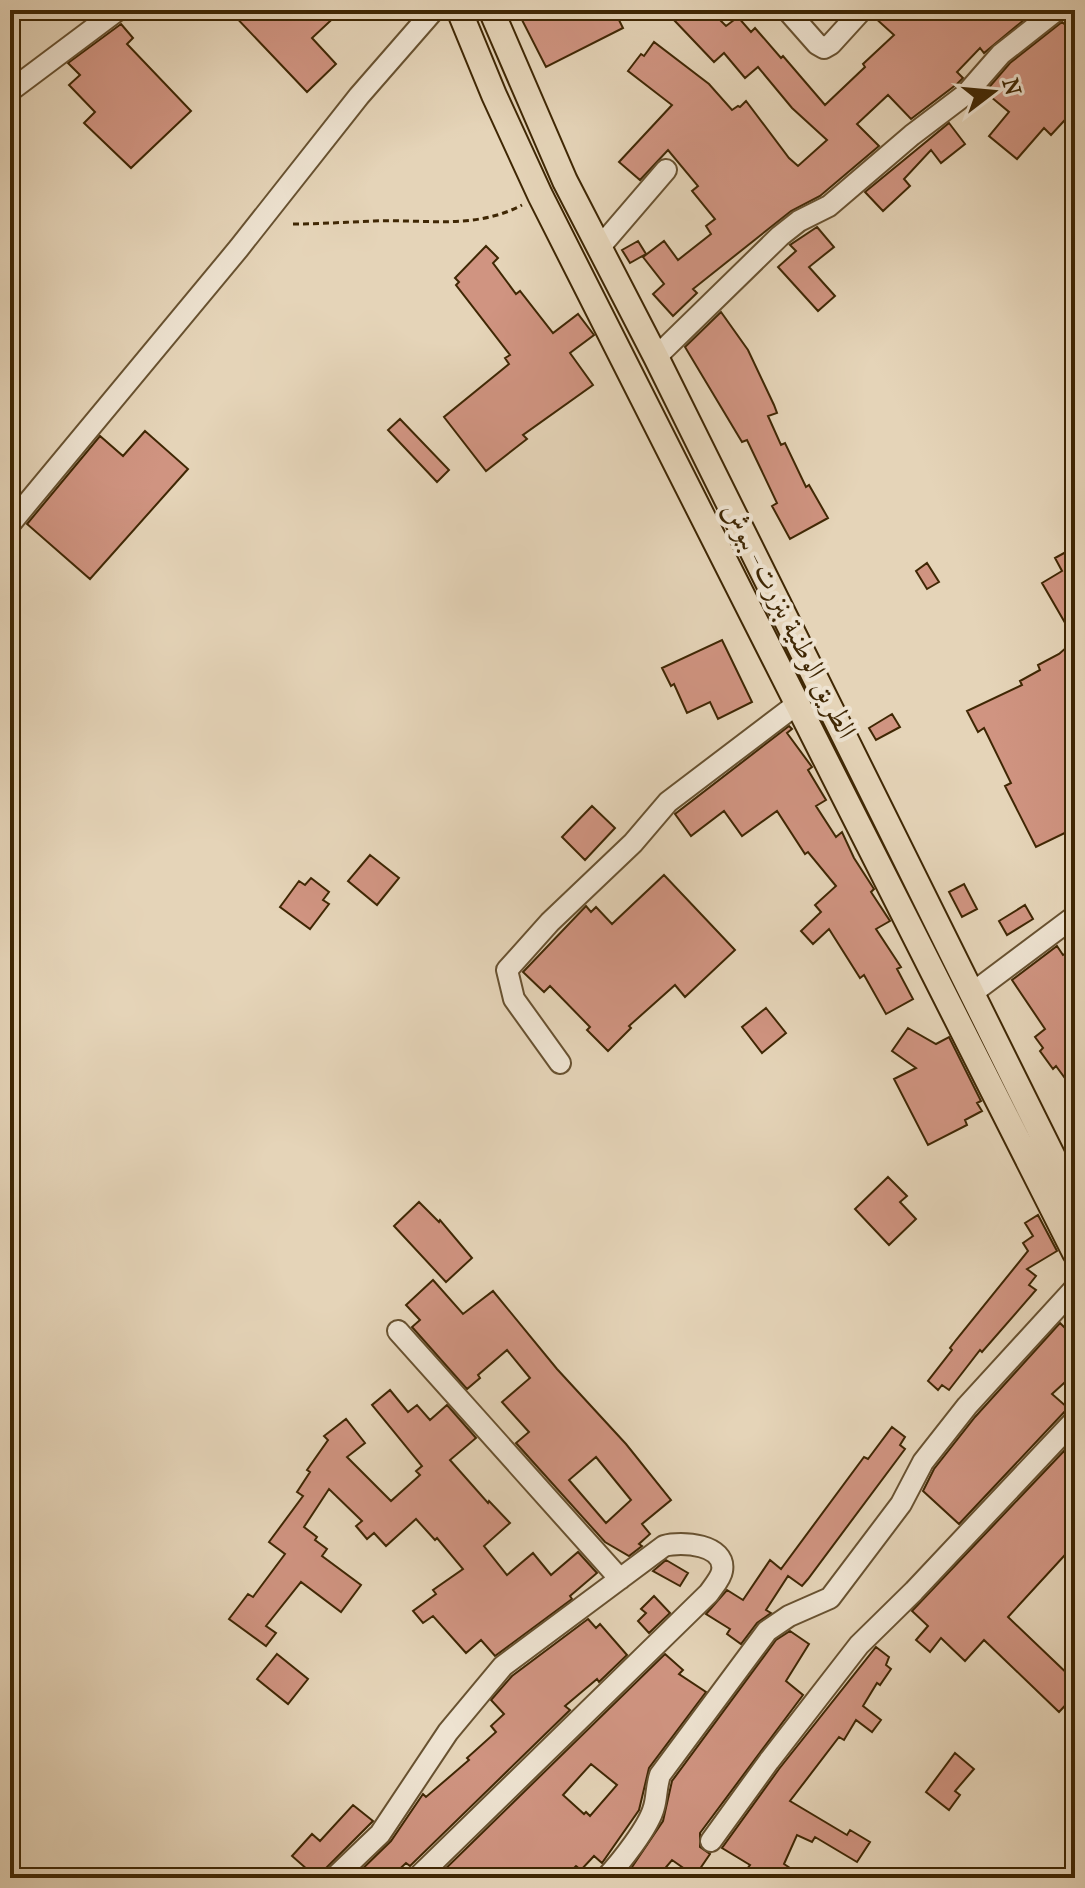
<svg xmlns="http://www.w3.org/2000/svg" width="1085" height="1888" font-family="'IM FELL French Canon',Amiri,serif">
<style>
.building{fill:#d09481;stroke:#3f2704;stroke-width:2;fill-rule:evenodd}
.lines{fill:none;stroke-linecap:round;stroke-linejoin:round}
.minor-casing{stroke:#685231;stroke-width:24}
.major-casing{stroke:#3f2704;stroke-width:28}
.path{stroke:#3f2704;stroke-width:3;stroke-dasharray:6 4;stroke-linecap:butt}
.minor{stroke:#eee3d1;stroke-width:20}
.major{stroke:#e5d4b8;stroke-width:24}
.labels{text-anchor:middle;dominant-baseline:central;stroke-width:8;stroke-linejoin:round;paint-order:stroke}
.street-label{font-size:28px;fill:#3f2704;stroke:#eee3d1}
</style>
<rect width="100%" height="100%" fill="#e5d4b8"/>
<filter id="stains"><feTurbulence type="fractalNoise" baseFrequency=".0025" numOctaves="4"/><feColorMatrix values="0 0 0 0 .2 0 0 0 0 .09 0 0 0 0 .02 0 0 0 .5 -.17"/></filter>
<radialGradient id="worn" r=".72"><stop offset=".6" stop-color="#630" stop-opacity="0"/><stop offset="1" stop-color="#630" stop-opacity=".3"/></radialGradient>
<path class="building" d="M229,10h113l-30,28 24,26 -29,28z
M536,10h78l9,18 -77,39 -25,-49z
M683,10h27l16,16 12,-9 13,15 4,-4 26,30 2,-2 42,49 40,-38 -2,-3 31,-29 -21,-19 2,-6h161l-52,43 -4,-5 -23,24 6,6 -6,6 -46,35 -23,-24 -31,29 22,22 -59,50 -29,15 -98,78 4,4 -24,23 -20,-22 11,-10 -21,-27 21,-16 14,19 33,-26 -5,-8 9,-7 -23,-28 6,-5 -30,-36 -28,30 -21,-18 53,-57 -44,-34 13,-17 3,2 10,-14 55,42 23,26 6,-4 2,1 6,-6 43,57 9,8 29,-26 -35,-32 -34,-41 -13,11 -21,-25 -10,9 -41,-43z
M1062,22l13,11v76l-24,26 -7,-7 -27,31 -28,-23 20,-24 -24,-20 25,-29z
M121,24l12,14 -6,6 64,67 -60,57 -47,-45 11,-11 -26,-27 11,-10 -12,-12z
M949,123l16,21 -24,19 -10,-13 -27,29 6,7 -27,25 -18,-19z
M817,227l17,20 -25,20 26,29 -17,15 -40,-44 18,-16 -6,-6z
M638,241l8,13 -16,9 -8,-13z
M486,246l12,12 -5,5 23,31 4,-3 33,42 25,-19 16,21 -24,18 23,32 -70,50 4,4 -41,32 -42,-54 65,-53 -4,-6 5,-3 -54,-70 3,-3 -4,-4z
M721,312l27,38 26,55 3,8 -9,3 13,29 4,-2 21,44 3,-2 19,33 -38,21 -18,-33 5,-3 -30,-63 -5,2 -57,-95z
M400,419l49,51 -12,12 -49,-52z
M145,431l43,38 -98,110 -63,-55 73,-88 23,20z
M1075,547v281l-39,19 -31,-61 6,-3 -27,-55 -6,4 -11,-21 55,-26 -2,-4 20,-11 -2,-5 21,-11 16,-14 -33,-57 20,-12 -7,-13z
M927,563l12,19 -12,7 -11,-18z
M722,640l30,62 -34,17 -8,-17 -23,11 -13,-29 -3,2 -9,-18z
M892,714l8,13 -24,13 -7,-12z
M789,726l3,3 -5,4 25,34 -4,3 18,30 -10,6 20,31 6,-5 12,26 20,31 -3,3 19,29 -14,8 25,38 -4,2 16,30 -27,15 -22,-39 -4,3 -31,-49 -16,15 -12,-13 20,-19 -6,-7 21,-19 -28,-34 -3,2 -28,-43 -35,25 -18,-25 -33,25 -16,-22z
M592,806l23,22 -30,32 -23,-23z
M370,855l29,23 -22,27 -29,-24z
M664,875l71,75 -50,47 -10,-12 -46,41 2,2 -23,23 -21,-21 3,-3 -40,-41 -6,6 -21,-20 63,-66 5,6 5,-5 16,17z
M311,878l18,14 -6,8 6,4 -19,25 -30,-22 19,-26 6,4z
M964,884l13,25 -15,8 -13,-25z
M1025,905l8,14 -26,16 -8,-14z
M1057,946l6,9 5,-3 7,9v131l-19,-26 -3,3 -13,-18 3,-3 -8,-11 10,-8 -33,-49z
M766,1008l20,25 -24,20 -20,-26z
M908,1028l28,16 13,-7 32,64 -4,2 5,8 -17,9 2,5 -39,20 -34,-66 22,-11 -24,-17z
M888,1177l19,19 -7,6 16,17 -27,26 -34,-36z
M419,1202l20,20 1,-2 32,38 -26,24 -52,-56z
M1038,1215l19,36 -30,18 9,7 -7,9 7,5 -54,62 -2,-2 -31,40 -7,-5 -4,5 -10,-9 24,-31 -2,-2 6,-8 72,-89 -5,-8 10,-7 -8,-13z
M433,1280l30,34 30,-23 64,78 69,75 45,56 -29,24 8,10 -11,10 3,2 -13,10 -24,-14 -89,-99 13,-11 -27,-30 28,-24 -23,-28 -29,25 2,3 -13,11 -55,-62 8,-7 -14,-15zM596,1457l35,43 -25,23 -37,-43z
M1060,1323l15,15v35l-23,21 16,14 -109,116 -36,-33 11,-22 41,-52z
M390,1390l18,22 9,-7 13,15 17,-15 29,33 -26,22 38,43 1,-2 21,22 -26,23 23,29 26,-22 18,22 27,-23 19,21 -27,23 2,3 -77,57 -14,-16 -15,13 -33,-37 -10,7 -10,-12 23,-17 -3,-4 30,-21 -26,-31 -2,2 -19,-21 -30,27 -12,-13 -7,6 -11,-13 6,-5 -33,-32 -25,38 13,10 -2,3 12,9 -5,7 39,29 -20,27 -40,-30 -35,44 10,7 -10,13 -37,-27 19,-25 5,3 32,-43 -16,-12 34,-46 -6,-4 13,-20 -3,-2 21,-30 -4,-4 22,-17 19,24 -18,14 44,44 29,-26 -4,-4 6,-5 -50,-61z
M892,1427l13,10 -5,8 5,4 -97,130 -6,7 -14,-10 -22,34 5,3 -14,10 -16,21 -14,-10 3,-5 -24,-15 21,-24 16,10 27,-40 11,9 83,-112 4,2z
M1064,1451l11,10v83l-67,73 67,64v14l-16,17 -75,-72 -19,21 -24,-23 -11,14 -14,-12 12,-14 -16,-15z
M666,1560l22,13 -8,13 -27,-15z
M654,1596l16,17 -21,20 -11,-12 8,-8 -5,-4z
M588,1619l8,9 4,-4 27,31 -28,27 -2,-3 -32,27 5,4 -160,156 -4,-3 -16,15h-37l38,-37 32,-47 3,3 43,-37 -2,-2 29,-26 -5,-6 13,-12 -13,-14 21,-24z
M790,1631l19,13 -23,37 17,14 -103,138v14l10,7 -15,22 -23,-16 -15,18h-17l-10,-8 33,-49 9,-40 104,-141z
M876,1647l13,10 -3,8 5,4 -11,16 -3,-2 -14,23 18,14 -9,12 -16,-12 -12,20 -5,-3 -49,64 57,34 3,-5 20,12 -13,20 -42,-25 -3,5 -15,-7 -13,29 21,14h-65l10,-13 -28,-17 57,-79z
M277,1654l31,25 -20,25 -31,-25z
M665,1654l18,16 -4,4 27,18 -57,76 -10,42 -37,53 -8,-7 -13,14 -5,-4 -12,12h-128zM591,1764l26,21 -27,31 -4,-4 -2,2 -21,-19z
M955,1753l19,16 -19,22 5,4 -11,15 -23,-18z
M353,1805l20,16 -48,48 -4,9h-4l-25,-22 20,-22 8,7z"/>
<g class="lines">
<defs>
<path id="minor" d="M787,10l30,34 7,4 7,-4 31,-34
M10,91l108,-81
M599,248l67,-78
M656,357l124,-121 19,-15 30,-15 83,-71 54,-41 35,-40 56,-44
M10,524l229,-276 120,-152 75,-86
M971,994l104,-78
M560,1063l-46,-64 -7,-29 43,-48 83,-79 35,-41 129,-98
M398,1331l222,248
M711,1841l58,-80 90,-116 55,-54 161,-171
M334,1878l46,-44 68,-102 55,-66 161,-120c17,-5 63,-2 58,25 -1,7 -9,16 -13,22l-292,285
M606,1878c14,-15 43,-51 48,-71 3,-10 2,-20 6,-32l107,-144 22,-15 41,-18 71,-94 22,-42 44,-56 108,-118"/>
<path id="major" d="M459,10l35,85 46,100 535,1058
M491,10l74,171 91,176 419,844"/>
</defs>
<use href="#minor" class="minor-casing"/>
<use href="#major" class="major-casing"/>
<path class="path" d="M293,224c27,0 54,-2 81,-3 51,-2 101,9 148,-16"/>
<use href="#minor" class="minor"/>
<use href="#major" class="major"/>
</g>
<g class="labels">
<g class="street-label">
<text transform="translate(790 620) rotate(63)">الطريق الوطنية بنزرت - ببوش</text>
</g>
</g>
<rect width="1085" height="1888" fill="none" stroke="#e5d4b8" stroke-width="40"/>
<rect x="12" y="12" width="1061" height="1864" fill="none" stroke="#3f2704" stroke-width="4"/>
<rect x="20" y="20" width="1045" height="1848" fill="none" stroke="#3f2704" stroke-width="2"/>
<g transform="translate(993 92) rotate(74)" stroke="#eee3d1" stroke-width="6" paint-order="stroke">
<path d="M0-6L14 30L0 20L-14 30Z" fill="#3f2704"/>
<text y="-12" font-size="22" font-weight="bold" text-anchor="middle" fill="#3f2704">N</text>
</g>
<rect width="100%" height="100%" filter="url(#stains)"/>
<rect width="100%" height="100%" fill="url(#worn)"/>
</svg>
